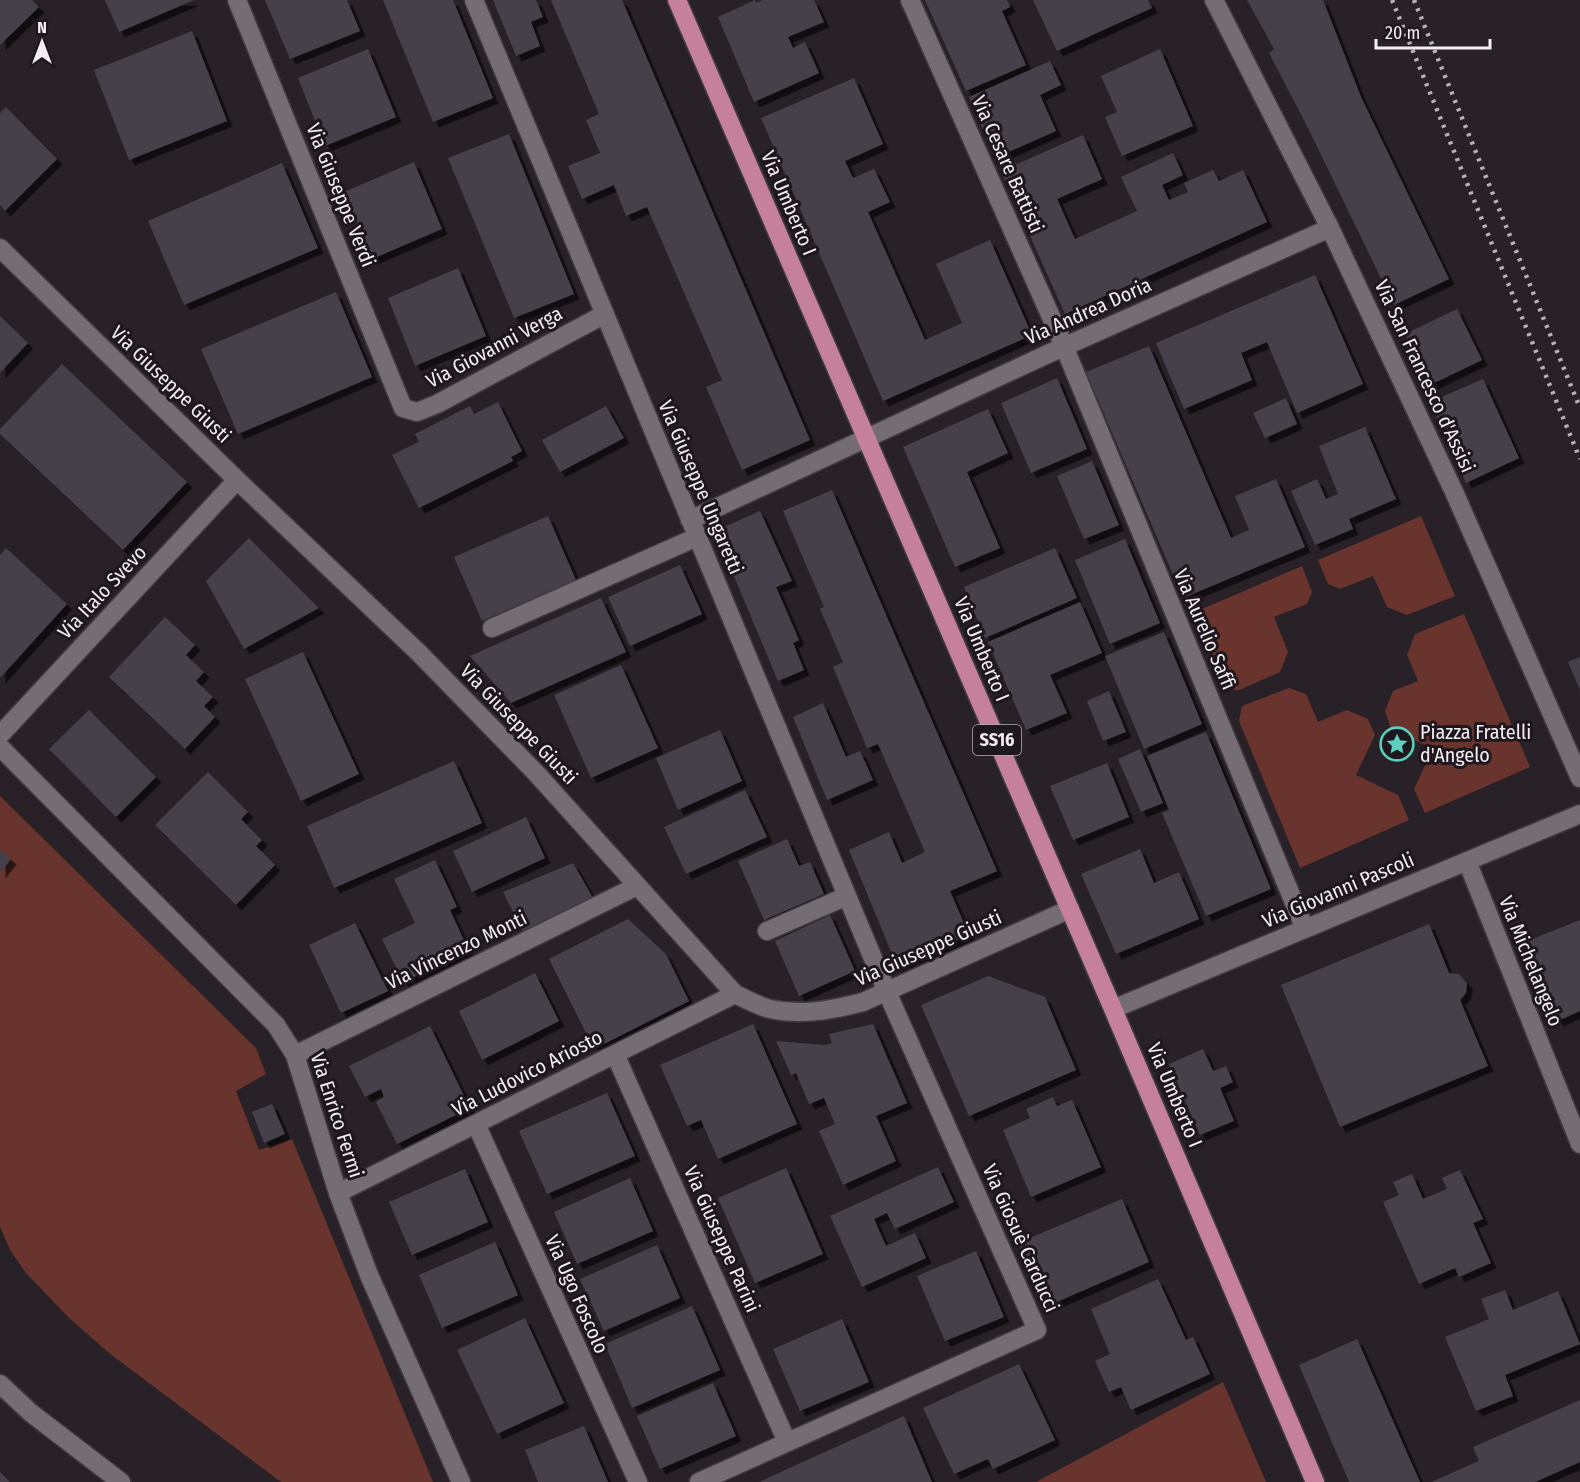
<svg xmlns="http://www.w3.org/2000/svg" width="1580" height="1482" font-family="'Fira Sans Condensed',sans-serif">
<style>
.green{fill:#69342d}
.building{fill:#44414a;filter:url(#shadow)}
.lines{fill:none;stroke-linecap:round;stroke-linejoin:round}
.minor-casing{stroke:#423c42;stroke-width:21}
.major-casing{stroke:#423c42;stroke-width:21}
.minor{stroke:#756d74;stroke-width:18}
.major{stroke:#c6819a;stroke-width:18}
.rail{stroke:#b7b2b6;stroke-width:4.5;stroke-dasharray:3 6;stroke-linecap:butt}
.labels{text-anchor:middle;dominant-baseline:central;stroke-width:6;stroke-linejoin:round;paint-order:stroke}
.shield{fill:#1e171d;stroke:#b3aeb2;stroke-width:1.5}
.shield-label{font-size:18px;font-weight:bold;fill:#f3eef2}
.street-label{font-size:20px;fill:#f3eef2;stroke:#1e171d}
.poi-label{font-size:20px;fill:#f3eef2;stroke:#1e171d;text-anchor:start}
</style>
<defs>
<filter id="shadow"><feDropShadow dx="5.5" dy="5.5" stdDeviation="0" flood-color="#0009"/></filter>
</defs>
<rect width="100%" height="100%" fill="#282127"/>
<path class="green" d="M1421,516l34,80 -48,19 -20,-8 -14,-31 -33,13 -12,-5 -10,-24z
M1302,566l10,26 -5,12 -33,13 14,35 -8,20 -43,19 -13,-8 -29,-71z
M1464,614l66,153 -105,46 -11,-24 19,-40 -42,-20 -6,-18 8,-20 25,-10 -11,-26 8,-21z
M1289,688l17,6 12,28 29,-12 21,9 7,16 -19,40 42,20 11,25 -109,48 -61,-147 3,-15z
M0,796l256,252 10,26 -30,17 23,59 33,-11 141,343h-152l-172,-129 -40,-35 -43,-45 -16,-23 -10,-23z
M1223,1382l43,100h-230z"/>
<path class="building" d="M0,0h32l7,7 -39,38z
M105,0h89l-75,32z
M265,0h82l13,31 -70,28z
M383,0h70l40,98 -60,24z
M493,0h43l7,17 -12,5 9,24 -24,10z
M551,0h71l188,440 -68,30 -36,-83 16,-7 -75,-173 -21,9 -12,-31 -32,14 -14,-33 32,-13 -14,-33 13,-6z
M755,0l1,3 6,-3h52l10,22 -36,15 5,11 12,-6 14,31 -65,29 -36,-85z
M925,0h82l3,7 -8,4 24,54 -60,26z
M1033,0h115l4,8 -95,43z
M1247,0h76l38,97 88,182 -55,26 -87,-179 -38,-73 5,-4z
M192,31l35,90 -98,39 -35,-90z
M368,49l28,68 -71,29 -27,-68z
M1160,49l33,77 -71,30 -17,-39 12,-5 -16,-36z
M1050,61l11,24 -21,10 16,36 -61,27 -26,-61z
M854,78l29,66 -38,17 8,17 21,-9 16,33 -22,10 57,128 37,-17 -26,-59 54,-24 42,95 -149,66 -122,-283z
M6,107l51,52 -52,52 -5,-6v-92z
M509,134l65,160 -60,24 -66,-160z
M1083,135l19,44 -45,20 18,40 62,-28 -16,-34 52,-24 10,22 -21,10 7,15 19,-8 -4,-9 29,-13 6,11 24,-11 24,52 -202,92 -64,-143z
M414,162l28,67 -70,30 -28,-67z
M282,163l36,85 -134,57 -36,-84z
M458,268l28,68 -71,30 -27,-68z
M1315,275l48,109 -66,29 -30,-71 -26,11 11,27 -68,29 -28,-66z
M336,292l36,85 -134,57 -37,-85z
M1457,309l25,51 -52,25 -25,-51z
M0,316l28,27 -28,30z
M1149,346l82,192 18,-8 -14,-34 41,-17 29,68 -122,51 -97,-226z
M62,364l125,118 -64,68 -123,-116v-5z
M1057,378l30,71 -56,24 -30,-70z
M1483,379l36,79 -53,25 -36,-81z
M1286,398l11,26 -32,14 -12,-25z
M498,402l24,49 -11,6 2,4 -94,47 -27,-53 27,-13 -4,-8 55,-28 4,8z
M606,406l18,32 -64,34 -18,-32z
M988,409l20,44 -41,19 33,76 -45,19 -52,-120z
M1365,427l31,72 -47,20 4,10 -38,16 -24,-54 26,-12 9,20 12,-5 -19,-48z
M1092,461l27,64 -35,14 -27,-63z
M832,490l165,381 -47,20 19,44 -72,31 -48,-116 40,-18 13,31 23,-11 -47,-108 -11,4 -34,-81 10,-5 -23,-53 4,-2 -41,-96z
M760,511l32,70 -16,6 23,53 -6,3 11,27 -26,11 -63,-150z
M548,516l28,64 -94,41 -28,-64z
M249,538l70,70 -75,41 -38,-68z
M1125,539l35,84 -50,21 -35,-84z
M6,548l61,56 -67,74v-123z
M1055,548l22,50 -92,40 -21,-51z
M680,565l22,49 -72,32 -22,-49z
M601,598l25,54 -115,51 -41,-47z
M1080,602l22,51 -52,22 17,38 -41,17 -38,-88z
M165,617l30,28 -9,10 18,17 -8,9 17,16 -9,9 11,11 -30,32 -76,-72z
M1164,632l38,92 -58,25 -39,-93z
M303,652l56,122 -58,27 -56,-122z
M1580,657v33l-12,-28z
M621,665l37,83 -67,30 -37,-83z
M1109,691l17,41 -23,9 -16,-40z
M823,703l23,54 14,-6 13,29 -46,20 -34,-83z
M89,710l67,67 -40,40 -67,-68z
M720,730l22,51 -64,29 -22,-52z
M1206,732l65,157 -65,27 -44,-103 7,-3 -22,-54z
M1140,749l23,54 -22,9 -23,-53z
M454,761l28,62 -148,65 -27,-62z
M1107,763l22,54 -56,23 -23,-54z
M208,772l40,40 -7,7 21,21 -6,6 19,19 -39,40 -81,-80z
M745,790l22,47 -81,37 -22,-47z
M526,817l19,41 -73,34 -19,-41z
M787,839l12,27 11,-4 14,32 -60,26 -26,-59z
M1140,849l14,34 25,-11 20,47 -83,35 -35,-80z
M0,850l11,9 -11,14z
M435,860l22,47 -7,3 19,41 -66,31 -21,-43 33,-16 -21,-44z
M573,863l20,35 -70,34 -20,-40z
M830,915l25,56 -56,25 -24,-55z
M628,919l38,35 23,47 -95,48 -45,-90z
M1580,920v91l-22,10 -33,-79z
M355,923l33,68 -47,22 -32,-68z
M1429,924l20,49 10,1 8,9 -1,10 -6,7 28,66 -148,61 -59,-142z
M535,973l24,48 -77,39 -23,-49z
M988,976l57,21 31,73 -107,46 -48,-111z
M753,1024l44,100 -79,35 -17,-39 -14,6 -27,-61z
M873,1024l34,79 -31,13 20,45 -53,24 -24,-54 16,-7 -11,-26 -15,6 -13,-31 -5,2 -15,-34 49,4 7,-2 -3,-9z
M430,1026l40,82 -73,36 -21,-42 8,-5 -3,-8 -16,8 -16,-31z
M1203,1049l10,22 13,-5 7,16 -13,6 14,33 -34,14 -31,-71z
M607,1093l28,63 -88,38 -28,-63z
M1053,1097l4,9 15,-6 29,67 -70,30 -28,-67 27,-12 -4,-9z
M272,1104l13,30 -21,9 -12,-31z
M938,1167l16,35 -59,27 -8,-16 -13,6 12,27 29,-13 11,25 -64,29 -32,-71z
M786,1168l37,86 -68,29 -37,-85z
M465,1169l23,53 -76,33 -23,-53z
M1460,1170l23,49 -10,4 18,40 -32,14 -4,-9 -36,16 -36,-82 16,-7 -6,-13 19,-8 11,25 24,-10 -5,-11z
M630,1178l23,53 -76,33 -23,-52z
M1122,1199l27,63 -104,45 -27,-64z
M495,1242l23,53 -76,33 -23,-53z
M657,1245l23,53 -76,33 -24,-52z
M976,1251l28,66 -59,24 -28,-65z
M1158,1279l28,61 7,-3 17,37 -79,36 -10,-23 -12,5 -14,-31 15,-7 -19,-45z
M1505,1290l8,20 45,-19 22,53 -75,31 8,21 -37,15 -31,-74 44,-18 -8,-20z
M692,1306l28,64 -88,38 -27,-64z
M525,1318l39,85 -67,31 -40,-84z
M842,1319l27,63 -69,29 -27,-62z
M1357,1339l58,132 5,11h-71l-50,-117z
M1019,1364l36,76 -62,29 -5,-10 -34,15 -31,-66z
M713,1383l23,53 -76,33 -23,-53z
M1580,1400v62l-45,20h-104l48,-21 -6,-14z
M904,1416l28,66h-173l90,-41z
M584,1426l24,56h-70l-13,-32z
M0,1472l10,10h-10z"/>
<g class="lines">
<defs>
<path id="minor" d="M237,0l166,408 14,4 20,-8 168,-90
M474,0l413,992 150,338 -338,152
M910,0l154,346 241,583
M1214,0l116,228 125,266 125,284
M0,248l237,232 182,173 117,120 199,221c11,5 23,12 35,15 32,7 62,1 93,-7l207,-93
M690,520l360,-167 280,-125
M492,628l205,-91
M0,735l237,-255
M0,747l276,278 19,30 43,138 31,82 92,207
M1467,861l113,283
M767,931l80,-35
M1113,1009l467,-195
M615,1054l172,388
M295,1055l342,-169
M476,1124l162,358
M338,1193l397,-199
M0,1384l31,29 90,69"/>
<path id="major" d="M677,0l436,1009 202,473"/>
</defs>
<use href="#minor" class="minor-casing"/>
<use href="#major" class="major-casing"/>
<use href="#minor" class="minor"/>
<use href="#major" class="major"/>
<path class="rail" d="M1392,0l188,459
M1414,0l166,408"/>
</g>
<defs>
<symbol id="sight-ring" viewBox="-11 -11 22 22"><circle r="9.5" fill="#1e171d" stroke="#5bcebc" stroke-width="1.5"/><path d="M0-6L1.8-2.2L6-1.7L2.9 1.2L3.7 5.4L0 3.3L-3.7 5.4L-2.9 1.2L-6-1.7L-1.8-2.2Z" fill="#5bcebc"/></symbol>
</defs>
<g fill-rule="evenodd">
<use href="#sight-ring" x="1378" y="725" width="38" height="38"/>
</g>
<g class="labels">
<rect class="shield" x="973" y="725" width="48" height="30" rx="4.5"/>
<g class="shield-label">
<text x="997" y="740">SS16</text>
</g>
<g class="street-label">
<text transform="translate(1008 164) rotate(66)">Via Cesare Battisti</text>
<text transform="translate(341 195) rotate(68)">Via Giuseppe Verdi</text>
<text transform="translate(789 203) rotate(67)">Via Umberto I</text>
<text transform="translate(1088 311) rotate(-24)">Via Andrea Doria</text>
<text transform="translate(494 347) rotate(-28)">Via Giovanni Verga</text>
<text transform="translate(1425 376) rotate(65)">Via San Francesco d'Assisi</text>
<text transform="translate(171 384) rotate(44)">Via Giuseppe Giusti</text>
<text transform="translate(701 487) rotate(67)">Via Giuseppe Ungaretti</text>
<text transform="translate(102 592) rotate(-47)">Via Italo Svevo</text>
<text transform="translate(1205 629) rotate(67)">Via Aurelio Saffi</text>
<text transform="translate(982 649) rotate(67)">Via Umberto I</text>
<text transform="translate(519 724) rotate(46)">Via Giuseppe Giusti</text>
<text transform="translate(1338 890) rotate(-23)">Via Giovanni Pascoli</text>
<text transform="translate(928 948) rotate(-24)">Via Giuseppe Giusti</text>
<text transform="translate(456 950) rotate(-26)">Via Vincenzo Monti</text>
<text transform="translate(1531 961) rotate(68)">Via Michelangelo</text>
<text transform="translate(527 1073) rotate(-27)">Via Ludovico Ariosto</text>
<text transform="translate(1175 1095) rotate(67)">Via Umberto I</text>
<text transform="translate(337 1115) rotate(72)">Via Enrico Fermi</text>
<text transform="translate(1021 1238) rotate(66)">Via Giosuè Carducci</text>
<text transform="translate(722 1239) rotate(66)">Via Giuseppe Parini</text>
<text transform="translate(577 1294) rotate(66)">Via Ugo Foscolo</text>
</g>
<g class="poi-label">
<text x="1420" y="732">Piazza Fratelli<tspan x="1420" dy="23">d'Angelo</tspan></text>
</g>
</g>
<g transform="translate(42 42)" stroke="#1e171d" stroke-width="4.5" paint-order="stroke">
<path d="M0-4.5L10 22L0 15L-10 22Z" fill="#f3eef2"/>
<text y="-9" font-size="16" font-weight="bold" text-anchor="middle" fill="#f3eef2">N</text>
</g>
<path d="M1376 39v9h114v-9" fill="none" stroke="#f3eef2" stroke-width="3"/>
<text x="1385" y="39" font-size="18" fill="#f3eef2" stroke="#1e171d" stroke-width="4.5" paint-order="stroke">20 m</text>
</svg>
